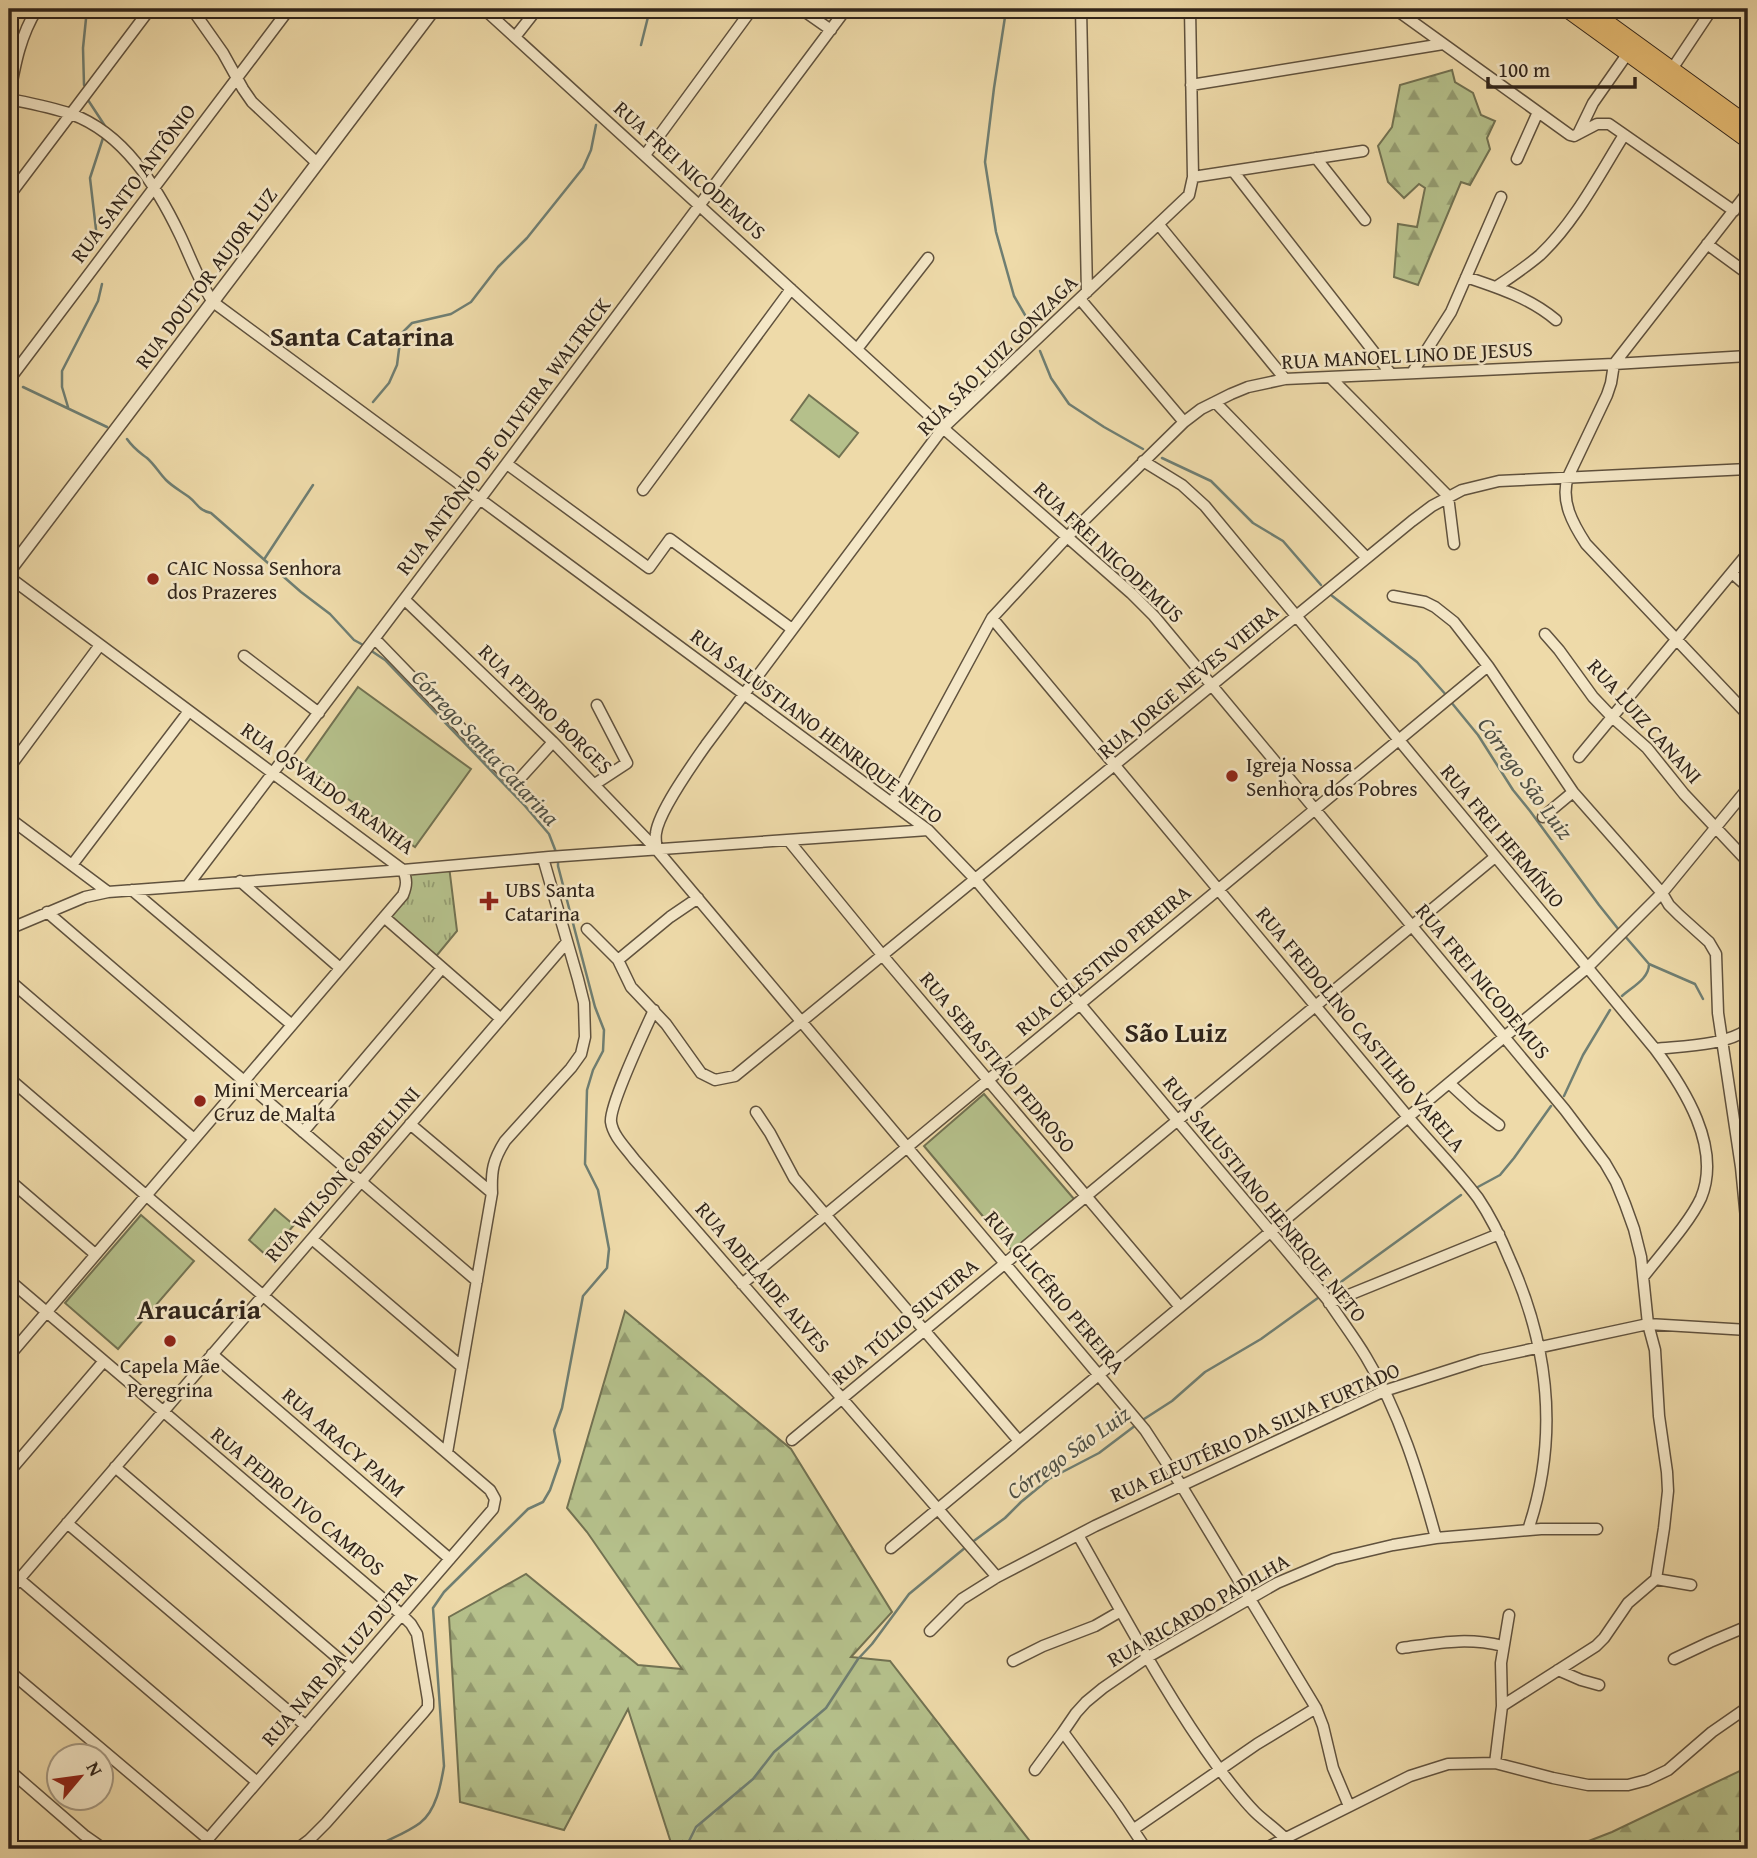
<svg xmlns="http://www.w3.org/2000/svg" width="1757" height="1858" font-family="'Gentium Book Plus',serif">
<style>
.forest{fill:url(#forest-firs);stroke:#727252;stroke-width:2}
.park{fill:url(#park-tufts);stroke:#727252;stroke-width:2}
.garden{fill:#b5c08b;stroke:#727252;stroke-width:2}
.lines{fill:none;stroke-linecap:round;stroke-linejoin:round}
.stream{stroke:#6f7e72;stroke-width:2.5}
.minor-casing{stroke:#60523e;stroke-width:13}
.tertiary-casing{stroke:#60523e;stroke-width:15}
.primary-casing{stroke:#30241a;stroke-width:18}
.minor{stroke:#f4e7c7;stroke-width:10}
.tertiary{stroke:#f4e7c7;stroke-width:12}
.primary{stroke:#e7bd74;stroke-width:16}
.poi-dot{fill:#8f2418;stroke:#f4e7c7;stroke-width:2.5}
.labels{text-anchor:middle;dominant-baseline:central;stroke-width:5;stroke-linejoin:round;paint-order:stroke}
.street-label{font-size:21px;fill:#30241a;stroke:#f4e7c7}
.poi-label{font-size:21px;fill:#30241a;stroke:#f4e7c7;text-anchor:start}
.water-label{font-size:23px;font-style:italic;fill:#505146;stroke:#f4e7c7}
.district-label{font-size:28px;font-weight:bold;fill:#30241a;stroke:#f4e7c7}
</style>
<defs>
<pattern id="forest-firs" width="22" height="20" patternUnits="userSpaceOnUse" patternTransform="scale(1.75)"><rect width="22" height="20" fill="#b5c08b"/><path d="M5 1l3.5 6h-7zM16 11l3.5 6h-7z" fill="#949c71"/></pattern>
<pattern id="park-tufts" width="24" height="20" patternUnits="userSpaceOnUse" patternTransform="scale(1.75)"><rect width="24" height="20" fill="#b5c08b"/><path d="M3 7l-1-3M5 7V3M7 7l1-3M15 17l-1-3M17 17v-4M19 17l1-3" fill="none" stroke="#949c71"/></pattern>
</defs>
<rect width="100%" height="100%" fill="#eedaa9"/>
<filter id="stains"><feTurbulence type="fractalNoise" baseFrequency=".00286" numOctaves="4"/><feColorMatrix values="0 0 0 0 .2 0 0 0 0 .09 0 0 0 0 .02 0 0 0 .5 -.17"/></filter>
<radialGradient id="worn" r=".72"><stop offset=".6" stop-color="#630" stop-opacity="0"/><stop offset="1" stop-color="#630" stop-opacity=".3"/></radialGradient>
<path class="forest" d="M1452,70l3,12 18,11 8,22 14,6 -8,17 3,11 -20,36 -9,-3 -43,103 -24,-8 4,-53 19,3 8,-39 -6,-4 -15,14 -16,-16 -10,-36 14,-19 8,-42z
M625,1311l166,138 101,163 -41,45 39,4 146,188h-363l-45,-140 -64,121 -104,-28 -11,-185 77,-43 112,91 44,4 -95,-137 -20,-24z
M1748,1767v82h-180l44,-17z"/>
<path class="park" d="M449,866l8,65 -24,29 -49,-43 19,-22v-25z"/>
<path class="garden" d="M809,395l49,38 -19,24 -48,-37z
M358,687l113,82 -56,78 -113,-81z
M984,1094l90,105 -62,52 -88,-105z
M275,1209l19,16 -27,31 -18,-16z
M141,1215l53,46 -76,88 -53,-46z"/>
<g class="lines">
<path class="stream" d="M1004,9l1,8 -11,71 -9,74 11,70 18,64 18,31
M641,45l9,-36
M84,85l-1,-37 4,-39
M88,100l19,29
M97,238l-7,-60 13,-40
M1040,351l11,27 18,26 35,23 39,22
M23,387l84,40
M373,402l16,-19 8,-18 4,-31 11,-11 39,-9 20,-12 27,-35 29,-29 56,-70 8,-18 5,-25
M68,407l-6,-20v-16l36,-70 4,-17
M127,439c7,10 11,12 20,19 8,7 12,15 19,22 7,7 15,11 23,17 9,7 9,13 22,16l90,79 29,22 24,26 11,6
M1162,458l49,23 42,42 30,18 38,44
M265,558l48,-73
M1331,595l86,67 30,34
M370,650l15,10 140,146 24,28 7,18
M1451,702l27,33 35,55 17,21 69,94 20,25
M1624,935l25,29 46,20 8,15
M1622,996c10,-9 27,-17 27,-32
M1564,1096l19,-41 27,-45
M1476,1188l24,-13 14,-17 37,-52
M1327,1292l134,-97
M1141,1421l31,-20 33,-29 56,-33 61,-44
M971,1543l34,-25 16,-16 28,-23 50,-26 37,-28
M377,1849l2,-4c13,-7 29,-13 41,-22 16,-12 21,-39 24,-57l-11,-158 11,-16 84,-83 15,-7 7,-12 10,-29 -6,-31 8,-22 21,-112 24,-28 2,-19 -11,-59 -13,-26 2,-74 6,-20 10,-19 1,-21 -9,-23 -37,-141v-7
M685,1849l11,-22 57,-48 21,-27 52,-44 32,-49 14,-15 37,-50 57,-47"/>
<defs>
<path id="minor" d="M192,9l31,44 20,36 9,13 65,61
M484,9l459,419 188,165 23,23 411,494 40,53 11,19 9,22 9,25 7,28 7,67 7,26 4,66 8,56 1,19 -4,37 -8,51 -28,24 -24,35 -8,8 -94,60
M801,9l30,21
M1081,9l6,283
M1395,9l175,126 4,1 23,-12h12l125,87
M515,37l22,-28
M1672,69l40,-60
M1191,85l252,-41
M9,97c6,-32 11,-61 28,-88
M9,99c20,4 42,8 62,15 53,19 86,73 109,121 11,23 18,45 33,67l715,528 48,50 351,419c13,20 27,38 39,58 34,56 53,119 70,181
M1578,134l15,-31 35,-50
M645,155l107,-146
M1316,158l49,62
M1517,159l21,-47
M1233,171l158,203
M1193,177l170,-26
M1748,192l-134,172 -3,19 -4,12 -39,82c-8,24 5,47 18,67l162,171
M9,196l141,-187
M1159,225l126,154
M1707,244l41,30
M1466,277c33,11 64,21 90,43
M1496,287c15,-10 30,-20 44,-32 35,-33 59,-80 84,-120
M1080,299l104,123
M857,349l71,-91
M1412,373l39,-61 50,-115
M1330,377l118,119 6,48
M9,380l280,-371
M1215,402l151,155
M1143,461l39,24 23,21 450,543c29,39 67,98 46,149 -11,24 -40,56 -57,78
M507,464l142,104 21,-29 122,90
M643,490l148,-201
M1732,573l16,14
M9,577l394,293
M1393,596l32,6 10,5 19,15 34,44 85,126 89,101 7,12 10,10 30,27 7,12 2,59 23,154 7,72
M405,600l148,142 104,108 488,580 36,55 135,223 7,18 10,42 16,38
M992,618l416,499c23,27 49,53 70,81 13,19 23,40 32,62 39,87 49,178 18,270
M1545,634l14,16 34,47 19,20 35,31 37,46 64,68
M375,639l140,145 38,-42
M244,656l75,57
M1579,757l169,-204
M9,768l91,-123
M595,784l32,-21 -30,-58
M892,803l100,-185 75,-81 117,-115 17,-13 30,-15 17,-7 37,-8 329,-15 134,-8
M1543,817l30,-25
M9,818l99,74
M789,841l94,115 297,351
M657,850c-1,-6 -2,-12 -1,-17 3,-22 36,-68 50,-88l237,-317 246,-233 4,-18 -3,-168
M72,865l117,-154
M240,881l100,87
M188,885l292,-386 366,-490
M132,890l160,135
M47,912l430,369
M384,917l117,102
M9,929l76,-32 23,-5 295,-22 146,-13 379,-27
M587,929l31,31 13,27 35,37 35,49 14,7 20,-4 677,-555 20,-15 30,-16 37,-9 249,-12
M618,960l52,-43 28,-19
M9,980l185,159
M654,1010c-9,20 -45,96 -43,112 2,14 15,26 23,37l363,418
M1655,1049c28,-3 70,-3 93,-20
M9,1078l481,412 5,9 -2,10 -285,330
M1449,1083l26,24 24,18
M756,1112l14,21 24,45 225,263
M410,1124l82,69
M303,1132l139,-164
M9,1180l86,74
M312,1239l150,128
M9,1280l393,335 9,9 6,10 11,66v7l-4,5 -98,111 -17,17 -12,9
M742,1284l746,-618
M1329,1303l170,-69
M212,1354l238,205
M9,1356l394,-461c4,-10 4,-15 0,-25
M792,1440l703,-583
M447,1453l45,-260c-1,-22 1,-33 13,-52l66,-73 10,-14 4,-17 -1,-34 -6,-24 -35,-121
M115,1467l238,204
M9,1472l95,-111
M67,1523l239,203
M1078,1535c45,79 88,161 142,235 11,14 22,29 35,42 12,12 29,21 37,37
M891,1548l696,-580 75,-75 86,-105
M19,1579l238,203
M1656,1579l35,6
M9,1591l558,-649
M930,1631l32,-32 35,-22 98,-51 289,-135 97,-31 167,-36 100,6
M1402,1648c37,-5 64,-11 101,-2
M1674,1659l36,-17 38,-16
M1013,1661l30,-15 52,-20 26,-15
M1558,1670l23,10 18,5
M9,1671l199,168
M1495,1763l7,-57 -1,-43 8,-48
M9,1770l75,65 20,14
M1035,1770l28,-38
M1134,1829l123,-85 59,-36
M1146,1849l-28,-42 -55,-75 13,-19 10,-11 17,-14 45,-31 129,-74 57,-24 59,-14 43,-7 105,-9h56
M1264,1849l146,-73 38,-12 47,-1 58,15 35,7h40l19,-5 21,-10 44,-38 36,-25"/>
<path id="tertiary" d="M9,571l425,-562"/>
<path id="primary" d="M1567,9l181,131
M1588,9l160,116"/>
</defs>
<use href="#minor" class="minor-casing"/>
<use href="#tertiary" class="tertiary-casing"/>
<use href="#primary" class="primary-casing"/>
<use href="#minor" class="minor"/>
<use href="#tertiary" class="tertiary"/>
<use href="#primary" class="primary"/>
</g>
<g class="poi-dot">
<circle cx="153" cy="579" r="7"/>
<circle cx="1232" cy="776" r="7"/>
<path d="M485.5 890.5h7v7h7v7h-7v7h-7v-7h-7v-7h7z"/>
<circle cx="200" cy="1101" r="7"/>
<circle cx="170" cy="1341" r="7"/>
</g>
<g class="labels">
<g class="street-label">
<text transform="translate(690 170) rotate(42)">RUA FREI NICODEMUS</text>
<text transform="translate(133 183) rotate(-53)">RUA SANTO ANTÔNIO</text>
<text transform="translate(206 278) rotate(-53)">RUA DOUTOR AUJOR LUZ</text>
<text transform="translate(997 355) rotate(-45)">RUA SÃO LUIZ GONZAGA</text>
<text transform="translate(1407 355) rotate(-3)">RUA MANOEL LINO DE JESUS</text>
<text transform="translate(503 436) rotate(-53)">RUA ANTÔNIO DE OLIVEIRA WALTRICK</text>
<text transform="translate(1109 552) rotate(43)">RUA FREI NICODEMUS</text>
<text transform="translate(1188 681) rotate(-40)">RUA JORGE NEVES VIEIRA</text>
<text transform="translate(546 709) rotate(44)">RUA PEDRO BORGES</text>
<text transform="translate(1645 721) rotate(48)">RUA LUIZ CANANI</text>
<text transform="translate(817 726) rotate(37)">RUA SALUSTIANO HENRIQUE NETO</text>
<text transform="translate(328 788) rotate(36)">RUA OSVALDO ARANHA</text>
<text transform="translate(1503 836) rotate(50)">RUA FREI HERMÍNIO</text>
<text transform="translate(1103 960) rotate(-40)">RUA CELESTINO PEREIRA</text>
<text transform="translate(1483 981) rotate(50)">RUA FREI NICODEMUS</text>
<text transform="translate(1361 1029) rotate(50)">RUA FREDOLINO CASTILHO VARELA</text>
<text transform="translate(998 1062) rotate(50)">RUA SEBASTIÃO PEDROSO</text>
<text transform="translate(342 1174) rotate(-49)">RUA WILSON CORBELLINI</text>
<text transform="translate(1265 1199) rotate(51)">RUA SALUSTIANO HENRIQUE NETO</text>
<text transform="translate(763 1277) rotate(49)">RUA ADELAIDE ALVES</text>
<text transform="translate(1055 1292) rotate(50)">RUA GLICÉRIO PEREIRA</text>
<text transform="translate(905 1321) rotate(-40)">RUA TÚLIO SILVEIRA</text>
<text transform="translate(1255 1432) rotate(-24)">RUA ELEUTÉRIO DA SILVA FURTADO</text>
<text transform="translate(344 1442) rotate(41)">RUA ARACY PAIM</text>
<text transform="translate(298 1501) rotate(40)">RUA PEDRO IVO CAMPOS</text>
<text transform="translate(1198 1610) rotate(-30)">RUA RICARDO PADILHA</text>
<text transform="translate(339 1658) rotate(-49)">RUA NAIR DA LUZ DUTRA</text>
</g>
<g class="poi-label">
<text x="167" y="567">CAIC Nossa Senhora<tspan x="167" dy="24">dos Prazeres</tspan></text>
<text x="1246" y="764">Igreja Nossa<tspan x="1246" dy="24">Senhora dos Pobres</tspan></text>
<text x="505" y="889">UBS Santa<tspan x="505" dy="24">Catarina</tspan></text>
<text x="214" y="1089">Mini Mercearia<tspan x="214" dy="24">Cruz de Malta</tspan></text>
<text x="170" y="1365" text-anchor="middle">Capela Mãe<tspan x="170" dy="24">Peregrina</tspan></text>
</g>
<g class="water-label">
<text transform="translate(486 747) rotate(47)">Córrego Santa Catarina</text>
<text transform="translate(1526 778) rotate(54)">Córrego São Luiz</text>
<text transform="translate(1068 1452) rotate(-35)">Córrego São Luiz</text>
</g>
<g class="district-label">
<text x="362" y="335">Santa Catarina</text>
<text x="1176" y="1031">São Luiz</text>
<text x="199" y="1308">Araucária</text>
</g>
</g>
<rect width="1757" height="1858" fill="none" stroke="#eedaa9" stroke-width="35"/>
<rect x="10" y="10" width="1736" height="1837" fill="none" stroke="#30241a" stroke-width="3.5"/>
<rect x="18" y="18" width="1722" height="1823" fill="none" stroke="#30241a" stroke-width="2"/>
<g transform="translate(80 1777) rotate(61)"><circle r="33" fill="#f4e7c7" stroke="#a69982" stroke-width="2"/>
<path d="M0-5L12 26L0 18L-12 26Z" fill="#8f2418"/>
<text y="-10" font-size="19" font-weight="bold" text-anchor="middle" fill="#30241a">N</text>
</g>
<path d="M1488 77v10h147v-10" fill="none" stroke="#30241a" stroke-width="3.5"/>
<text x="1498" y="77" font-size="21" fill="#30241a" stroke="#f4e7c7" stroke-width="5" paint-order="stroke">100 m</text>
<rect width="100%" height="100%" filter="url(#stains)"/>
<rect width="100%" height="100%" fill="url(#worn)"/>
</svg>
